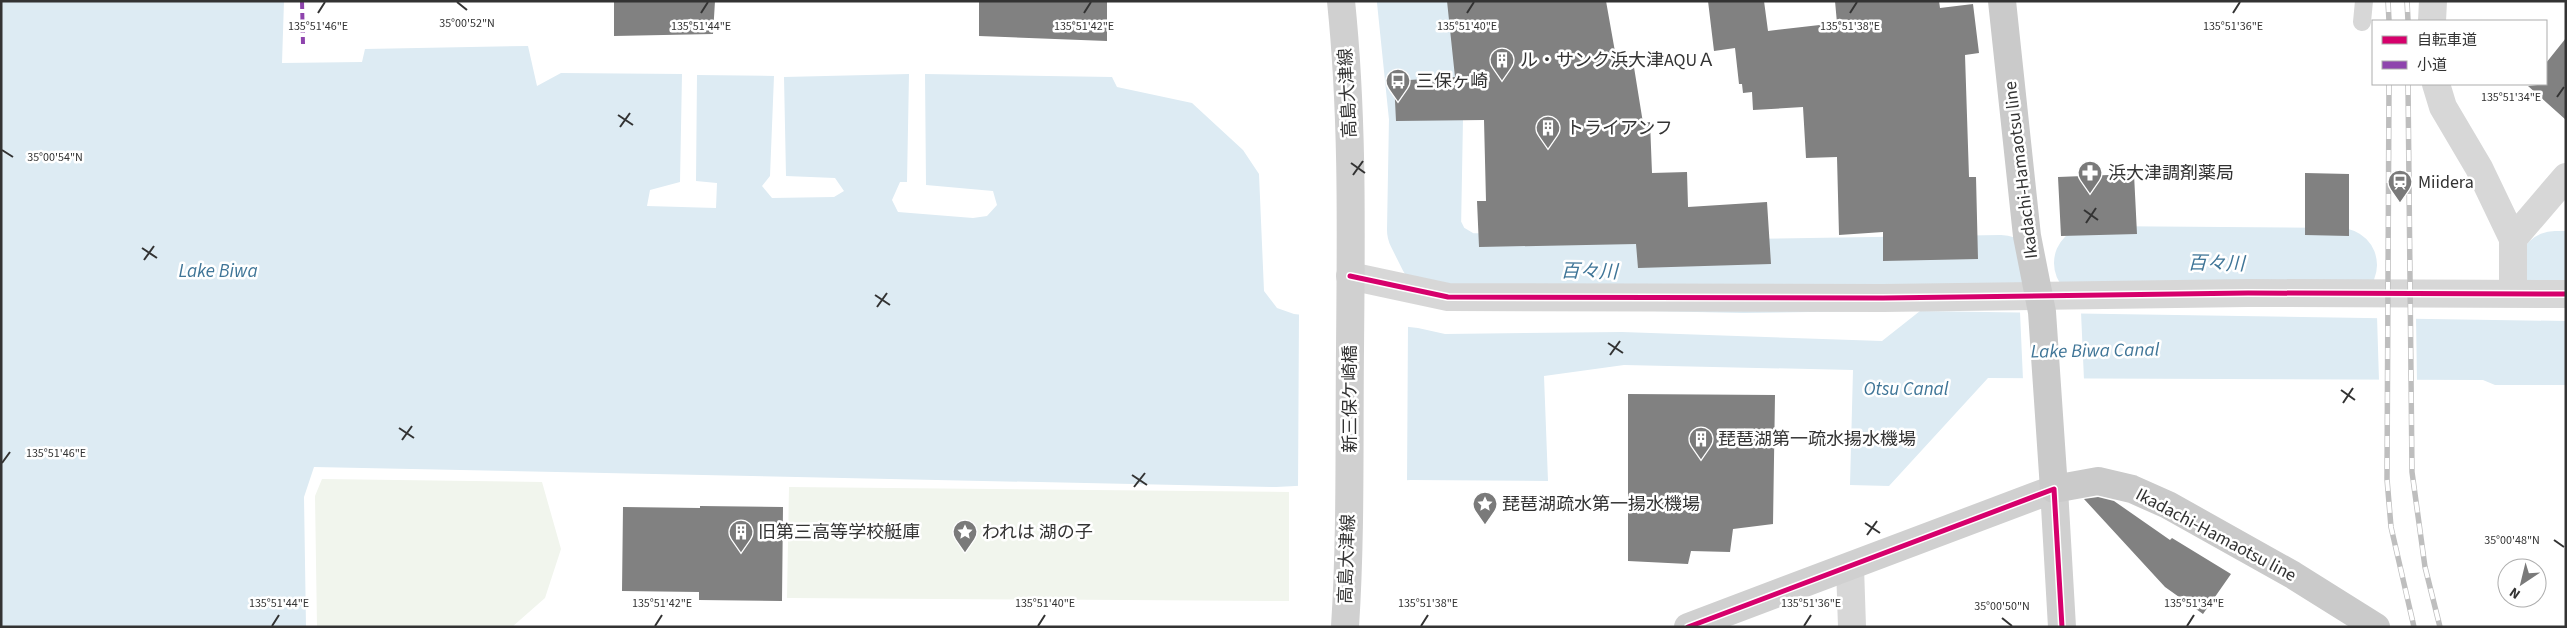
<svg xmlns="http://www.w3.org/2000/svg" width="2567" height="628" font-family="'Source Sans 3','Noto Sans JP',sans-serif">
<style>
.green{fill:#f1f5ed}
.water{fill:#ddebf3}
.pier{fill:#fff}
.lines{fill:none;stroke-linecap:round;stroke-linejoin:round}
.river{stroke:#ddebf3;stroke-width:74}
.building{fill:#818181}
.lane{stroke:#d7d7d7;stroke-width:18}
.street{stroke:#d7d7d7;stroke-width:28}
.secondary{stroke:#d0d0d0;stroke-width:28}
.primary{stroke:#cacaca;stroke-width:28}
.rail-casing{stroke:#bebebe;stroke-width:5.5}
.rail{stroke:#fff;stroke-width:4;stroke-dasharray:11;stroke-linecap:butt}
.quiet{stroke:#8e44ad;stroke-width:4;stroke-dasharray:8 4;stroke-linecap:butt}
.cycleway-casing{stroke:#fff;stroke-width:8}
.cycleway{stroke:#d6006c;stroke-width:5}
.ticks{fill:none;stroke:#333;stroke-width:2}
.labels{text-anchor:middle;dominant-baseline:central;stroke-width:5;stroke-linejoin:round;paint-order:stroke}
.poi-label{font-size:18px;fill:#333;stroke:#fff;text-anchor:start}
.street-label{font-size:18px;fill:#333;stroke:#fff}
.water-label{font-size:19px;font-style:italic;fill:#3f7597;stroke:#fff}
.ticks-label{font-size:12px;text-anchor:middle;fill:#333;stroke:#fff;stroke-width:5;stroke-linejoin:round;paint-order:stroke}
</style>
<rect width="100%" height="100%" fill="#fff"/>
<path class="green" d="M322,479l220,3 19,67 -16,49 -33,29h-195l-2,-131z
M789,487l500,5v109l-502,-3z"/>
<path class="water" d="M1,1h283l-2,62 80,-1 3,-13 163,-3 9,40 24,-13 121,1 -2,108 -30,8 -3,16 69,2 1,-25 -21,-2 1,-106 77,1 -4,100 -8,10 10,12 62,-1 10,-6 -9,-13 -49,-2 -2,-99 125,-3 -2,108h-7l-8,18 6,12 75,6 14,-2 10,-11 -4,-14 -67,-6 -1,-111 187,3 5,10 75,16 51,47 16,24 5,117 13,17 17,6 124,14 27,6 177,-2 260,9 38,-30 646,10v64h-71l-12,-5 -495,-2 -99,108 -39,-1 3,-115 -229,-5 -80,11 4,105 -137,-1 -135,7 -962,-20 -10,30 2,130h-305z"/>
<path class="pier" d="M1299,312l109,12 -1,158 -109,7z
M2020,312h61l3,68h-61z
M2377,316h39l1,66 -38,-1z"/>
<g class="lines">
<path class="river" d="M1414,1l12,117 -2,112 12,24 27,16 280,6 258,-4
M2091,263l249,2
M2555,268h11"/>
</g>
<path class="building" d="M614,1h101l-2,33 -99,2z
M979,1h128v40l-128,-5z
M1447,1h159l11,62 16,-2 10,62 7,-1 2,51 35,-1 1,35 79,-5 4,62 -133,4 -2,-24 -157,3 -2,-46h9l-2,-81 -88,1 -2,-40 61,-4z
M1708,1h56l4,30 69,-8 -2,-22h104l1,7 33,-4 6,49 -14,2 4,122h7l2,82 -95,2v-29l-44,3 -2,-78 -31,1 -3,-51 -50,3 -1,-18 -9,1 -1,-9h-3l-4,-36 -21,3z
M2566,38v82l-38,-34 18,-2v-21z
M2305,173l44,1v62l-44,-1z
M2134,174l3,60 -76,2 -3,-59z
M1628,394l147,1 -2,129 -40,5 -3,23 -39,-1 -3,13 -60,-3z
M2098,497l16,4 56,39 2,-2 59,36 -28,40 -38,-27 -81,-88z
M700,506l83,1 -1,94 -83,-1v-8l-77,-1 1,-84 77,1z"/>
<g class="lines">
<path class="lane" d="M2362,22l2,-21"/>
<path class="street" d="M2432,21l1,-20
M2436,84l7,23 36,61 34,71v54
M2513,239l53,-62
M1350,276l98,21 435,1 365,-5 318,1
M1850,567l2,60"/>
<path class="secondary" d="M1341,1c12,116 10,232 9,349 -1,92 1,185 -5,277
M1688,627l366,-138 8,138"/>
<path class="primary" d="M2002,1l25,235 15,76 12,177 44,-8 34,8 36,16 125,70 83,52"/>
<defs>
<path id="rail" d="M2388,1l1,20
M2407,1l1,20
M2389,84l-2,395 4,48 23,100
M2408,84l4,388 13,95 15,60"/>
</defs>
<use href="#rail" class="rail-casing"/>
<use href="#rail" class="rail"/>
<path class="quiet" d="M302,1l1,43"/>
<defs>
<path id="cycleway" d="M1350,276l98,21 435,1 365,-5 318,1
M1688,627l366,-138 8,138"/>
</defs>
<use href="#cycleway" class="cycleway-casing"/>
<use href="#cycleway" class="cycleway"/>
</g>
<path class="ticks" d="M457,2l10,8M318,13l7,-11M701,13l7,-11M1084,13l7,-11M1467,13l7,-11M1850,13l7,-11M2233,13l7,-11M2557,97l7,-10M618,115l15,10M620,127l10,-14M2,150l11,7M1351,163l14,10M1353,175l10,-14M2084,210l14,10M2086,223l10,-15M142,248l15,10M144,260l10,-14M875,295l15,10M877,307l10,-14M1608,343l15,10M1610,355l10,-14M2341,390l14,10M2343,403l10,-15M399,428l15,10M402,440l10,-14M2,463l8,-11M1132,475l15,10M1134,487l11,-14M1865,523l15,10M1867,535l10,-14M2554,540l10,7M2002,618l10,8M272,626l7,-11M655,626l7,-11M1038,626l7,-11M1421,626l7,-11M1804,626l7,-11M2187,626l7,-11"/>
<defs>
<symbol id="building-pin" viewBox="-11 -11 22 30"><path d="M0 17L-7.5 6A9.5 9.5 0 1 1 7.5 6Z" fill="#7a7a7a" stroke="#fff"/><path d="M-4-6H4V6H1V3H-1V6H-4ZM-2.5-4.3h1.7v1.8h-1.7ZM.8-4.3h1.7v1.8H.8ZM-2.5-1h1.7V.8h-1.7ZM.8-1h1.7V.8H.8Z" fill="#fff"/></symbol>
<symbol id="bus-pin" viewBox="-11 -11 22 30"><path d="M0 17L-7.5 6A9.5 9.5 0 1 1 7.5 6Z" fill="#7a7a7a" stroke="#fff"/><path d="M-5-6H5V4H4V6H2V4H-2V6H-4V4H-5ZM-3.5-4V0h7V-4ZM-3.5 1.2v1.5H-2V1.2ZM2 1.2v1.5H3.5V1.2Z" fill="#fff"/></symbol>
<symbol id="pharmacy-pin" viewBox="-11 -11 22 30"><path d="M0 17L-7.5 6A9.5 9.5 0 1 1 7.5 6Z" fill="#7a7a7a" stroke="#fff"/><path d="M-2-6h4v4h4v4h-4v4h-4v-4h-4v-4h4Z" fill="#fff"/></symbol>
<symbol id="station-pin" viewBox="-11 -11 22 30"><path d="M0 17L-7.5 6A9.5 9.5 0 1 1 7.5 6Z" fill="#7a7a7a" stroke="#fff"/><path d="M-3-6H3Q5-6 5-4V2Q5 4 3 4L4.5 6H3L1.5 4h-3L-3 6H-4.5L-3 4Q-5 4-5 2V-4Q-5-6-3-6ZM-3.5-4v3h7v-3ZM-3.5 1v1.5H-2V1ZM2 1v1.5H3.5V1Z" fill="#fff"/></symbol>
<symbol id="sight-pin" viewBox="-11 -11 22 30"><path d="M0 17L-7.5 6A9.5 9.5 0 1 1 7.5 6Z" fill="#7a7a7a" stroke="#fff"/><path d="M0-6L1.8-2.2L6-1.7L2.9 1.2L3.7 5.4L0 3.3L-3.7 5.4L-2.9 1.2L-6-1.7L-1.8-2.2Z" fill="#fff"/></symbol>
</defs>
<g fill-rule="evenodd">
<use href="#building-pin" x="1488" y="46" width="28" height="38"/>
<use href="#bus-pin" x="1384" y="67" width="28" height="38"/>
<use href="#building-pin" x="1534" y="114" width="28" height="38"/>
<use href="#pharmacy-pin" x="2076" y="159" width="28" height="38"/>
<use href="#station-pin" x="2386" y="168" width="28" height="38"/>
<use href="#building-pin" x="1687" y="425" width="28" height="38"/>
<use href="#sight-pin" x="1471" y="490" width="28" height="38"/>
<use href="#building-pin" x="727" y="518" width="28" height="38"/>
<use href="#sight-pin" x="951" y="518" width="28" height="38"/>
</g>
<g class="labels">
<g class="poi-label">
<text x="1520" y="60">ル・サンク浜大津AQUＡ</text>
<text x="1416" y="81">三保ヶ崎</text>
<text x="1566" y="128">トライアンフ</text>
<text x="2108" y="173">浜大津調剤薬局</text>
<text x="2418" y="182">Miidera</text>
<text x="1718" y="439">琵琶湖第一疏水揚水機場</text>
<text x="1502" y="504">琵琶湖疏水第一揚水機場</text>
<text x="758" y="532">旧第三高等学校艇庫</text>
<text x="982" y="532">われは 湖の子</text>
</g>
<g class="street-label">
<text transform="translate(1348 93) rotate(-93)">高島大津線</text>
<text transform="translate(2021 170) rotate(-97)">Ikadachi-Hamaotsu line</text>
<text transform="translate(1350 399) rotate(-90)">新三保ケ崎橋</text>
<text transform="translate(2216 535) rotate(28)">Ikadachi-Hamaotsu line</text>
<text transform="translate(1347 559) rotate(-88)">高島大津線</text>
</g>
<g class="water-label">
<text transform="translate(2216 264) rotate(1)">百々川</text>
<text x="218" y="271">Lake Biwa</text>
<text transform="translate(1589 272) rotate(1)">百々川</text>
<text transform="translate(2095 351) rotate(-1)">Lake Biwa Canal</text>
<text x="1906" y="389">Otsu Canal</text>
</g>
</g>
<g class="ticks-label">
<text x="467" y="27">35°00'52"N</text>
<text x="318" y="30">135°51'46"E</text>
<text x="701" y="30">135°51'44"E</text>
<text x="1084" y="30">135°51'42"E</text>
<text x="1467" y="30">135°51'40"E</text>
<text x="1850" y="30">135°51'38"E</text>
<text x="2233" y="30">135°51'36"E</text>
<text x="2511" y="101">135°51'34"E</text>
<text x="55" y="161">35°00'54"N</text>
<text x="56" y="457">135°51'46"E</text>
<text x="2512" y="544">35°00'48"N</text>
<text x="279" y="607">135°51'44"E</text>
<text x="662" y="607">135°51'42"E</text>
<text x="1045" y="607">135°51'40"E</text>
<text x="1428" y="607">135°51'38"E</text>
<text x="1811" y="607">135°51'36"E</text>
<text x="2194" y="607">135°51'34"E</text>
<text x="2002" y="610">35°00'50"N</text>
</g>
<rect width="2567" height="628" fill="none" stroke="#333333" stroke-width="5"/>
<rect x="2372" y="20" width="175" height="65" fill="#ffffff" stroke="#adadad"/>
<rect x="2382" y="36" width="25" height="8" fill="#d6006c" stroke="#adadad"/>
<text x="2417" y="45" font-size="15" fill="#333333">自転車道</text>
<rect x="2382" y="61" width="25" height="8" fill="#8e44ad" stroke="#adadad"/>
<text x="2417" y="70" font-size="15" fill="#333333">小道</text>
<g transform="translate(2522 583) rotate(215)"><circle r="24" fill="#ffffff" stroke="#adadad"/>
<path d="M0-4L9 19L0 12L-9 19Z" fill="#7a7a7a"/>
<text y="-8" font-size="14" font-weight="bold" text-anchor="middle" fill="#333333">N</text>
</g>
</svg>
